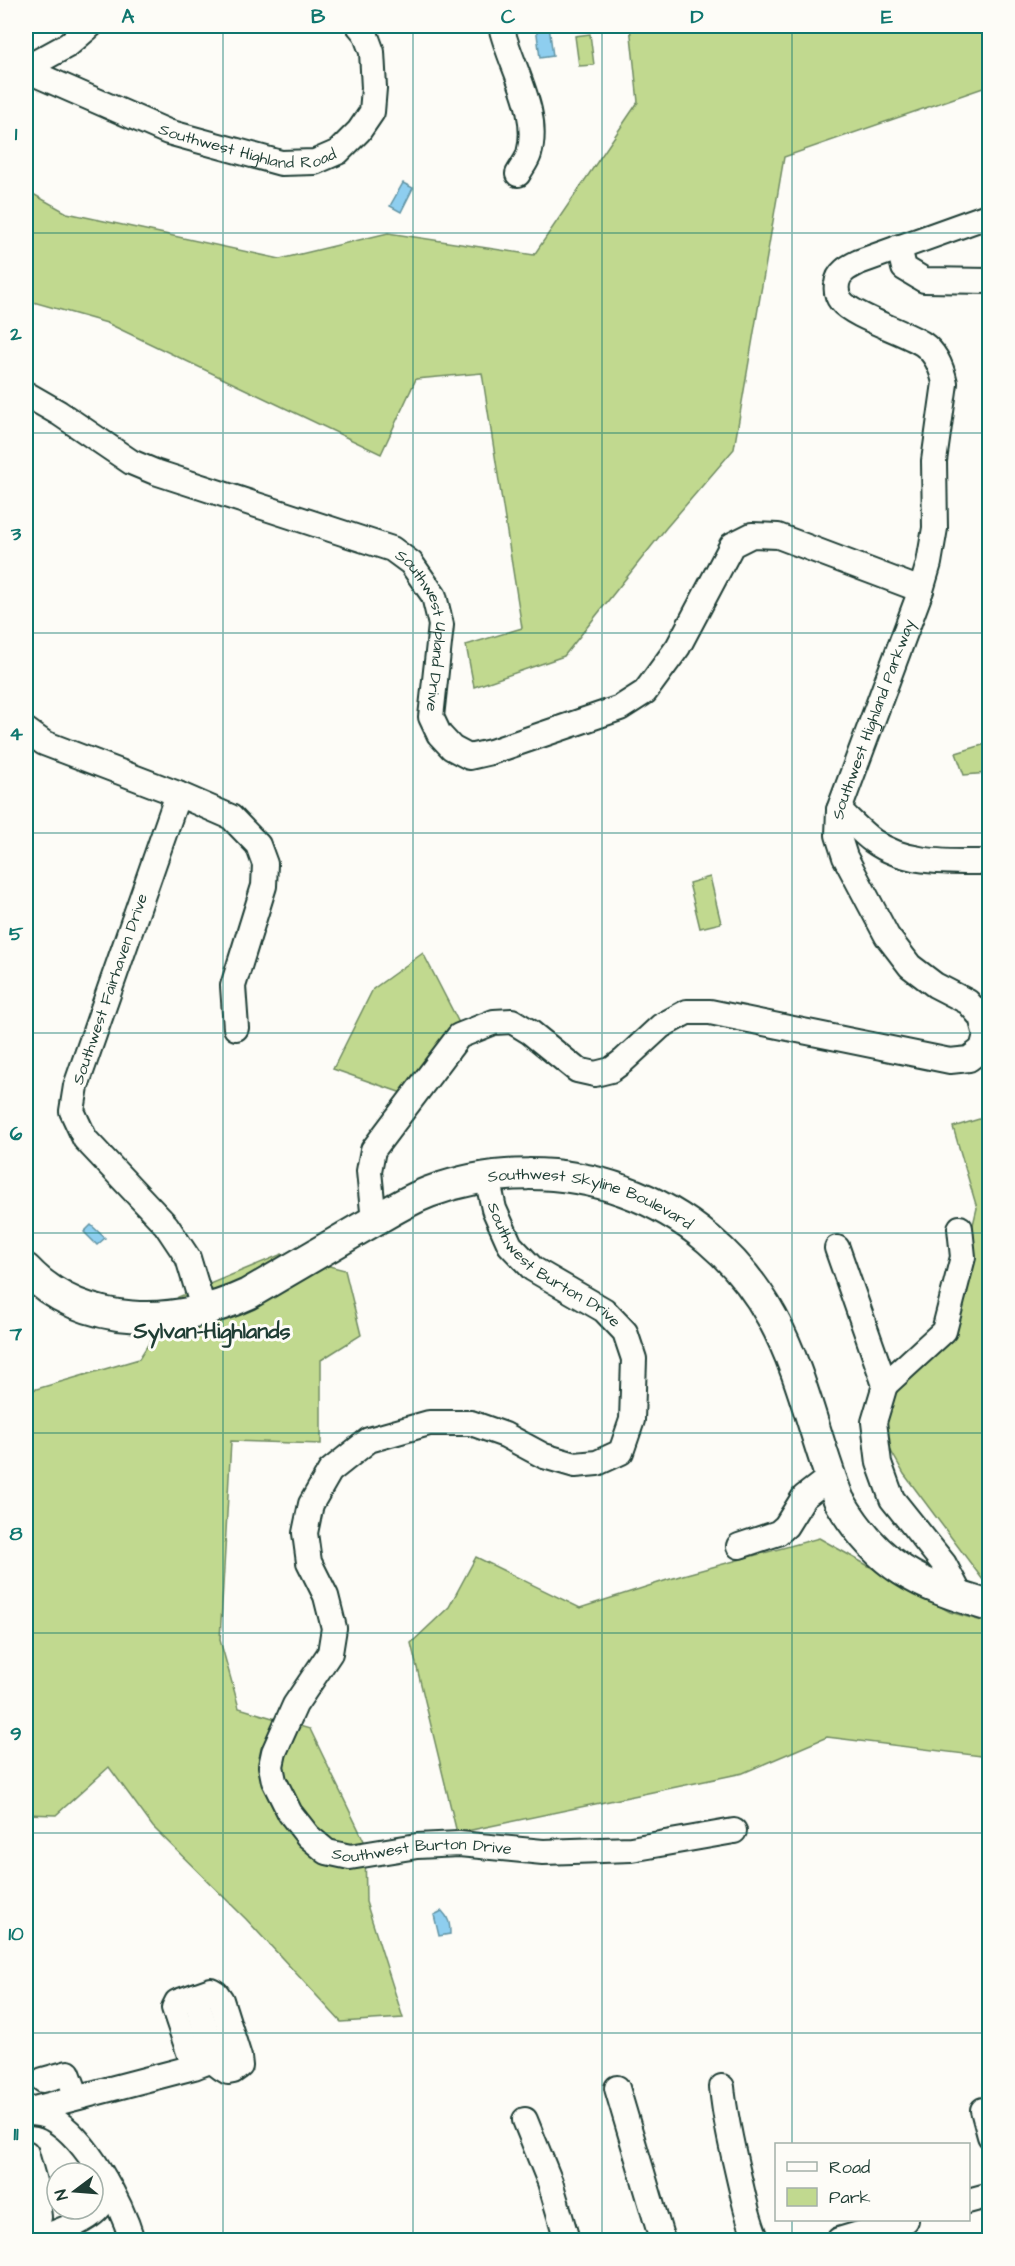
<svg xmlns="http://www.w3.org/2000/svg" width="1015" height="2266" font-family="'Architects Daughter',sans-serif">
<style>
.green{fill:#c1d98f;stroke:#708b62;stroke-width:1.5}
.water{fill:#8eceef;stroke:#6294a4;stroke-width:1.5}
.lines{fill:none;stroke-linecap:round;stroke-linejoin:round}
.minor-casing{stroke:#1f3d34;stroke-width:28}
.major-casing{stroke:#1f3d34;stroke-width:34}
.minor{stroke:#fdfcf7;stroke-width:24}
.major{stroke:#fdfcf7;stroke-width:30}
.grid{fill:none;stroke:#0f766e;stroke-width:1.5;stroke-opacity:0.55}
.labels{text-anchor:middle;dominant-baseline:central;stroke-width:6;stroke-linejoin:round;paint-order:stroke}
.street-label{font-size:16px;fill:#1f3d34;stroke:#fdfcf7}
.district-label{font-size:22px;font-weight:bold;fill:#1f3d34;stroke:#fdfcf7}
.neatline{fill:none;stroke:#0f766e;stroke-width:2}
.grid-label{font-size:20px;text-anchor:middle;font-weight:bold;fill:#0f766e}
</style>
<rect width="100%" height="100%" fill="#fdfcf7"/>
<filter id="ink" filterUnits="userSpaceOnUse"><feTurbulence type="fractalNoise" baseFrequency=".0167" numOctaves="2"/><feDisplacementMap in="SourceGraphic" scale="12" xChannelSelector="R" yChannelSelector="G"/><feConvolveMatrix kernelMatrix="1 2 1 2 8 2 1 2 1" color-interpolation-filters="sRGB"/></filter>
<g filter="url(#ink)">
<path class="green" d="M630,26h359v60l-205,71 -50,292 -68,79 -102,128 -90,31 -8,-42 56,-17 -40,-255 -66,6 -35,75 -274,-131 -81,-23v-110l41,23 213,46 108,-26 146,22 104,-153z
M590,34l4,31 -15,1 -4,-30z
M989,743v30l-25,2 -8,-22z
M710,877l11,46 -21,5 -11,-45z
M423,953l36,70 -54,71 -72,-25 40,-80z
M989,1116v469l-6,-5 -79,-106 -13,-23 -8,-21 8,-39 54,-49 32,-134 -24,-81z
M282,1254l63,16 16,65 -40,25v84l-90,-3 -11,199 19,68 71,21 55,114 1,59 37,116 -62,4 -95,-103 -93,-92 -44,-60 -53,48 -30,-1v-422l113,-33 39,-62z
M819,1538l131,74 39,11v134l-162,-20 -84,36 -286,60 -46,-190 38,-36 27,-50 104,51 103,-33z"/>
<path class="water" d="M536,26h13l4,30 -13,2z
M403,183l10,5 -12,24 -11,-6z
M91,1225l14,13 -8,7 -13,-13z
M442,1911c7,7 8,13 8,23l-11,2 -5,-21z"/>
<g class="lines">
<defs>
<g id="minor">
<path d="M501,26c9,40 40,85 28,128 -2,7 -8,14 -11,20"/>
<path d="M26,68l42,-23 22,-19"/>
<path id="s1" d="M26,70l142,62 113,31 34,-1 23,-10 21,-21 13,-19 2,-24 -2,-36 -7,-19 -6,-7"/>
<path d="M899,247l5,21 20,12 66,1"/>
<path id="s2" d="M26,394l33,19 72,49 24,10 237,77 19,14 23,33 7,29 -10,92 8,17 13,14 17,9 22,-5 129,-44 25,-16 33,-45 54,-102 20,-10 26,1 143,54"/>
<path d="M26,730l18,13 134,51 53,23 27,28 7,19 -1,22 -31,100 3,42"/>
<path d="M178,794l-102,292 -4,25 13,28 81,86 22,33 16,53"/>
<path d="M839,810c11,10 22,22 34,31 33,24 78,21 117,21"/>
<path id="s3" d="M487,1177l7,32 16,36 23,24 71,41 21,22 9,27 -2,61 -11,32 -24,11 -22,2 -31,-9 -39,-21 -34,-12h-42l-60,17 -39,31 -19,33 -6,29 4,29 17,34 8,32 -4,25 -35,52 -21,47 -3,14 3,15 16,32 18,23 19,16 23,5 67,-11 42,-2 84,8 88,-3 103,-18"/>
<path id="s4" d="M374,1221l-5,-50 4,-21 86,-114 35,-14 18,-1 18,11 47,38 18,4 16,-4 12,-9 38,-35 26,-14h23l240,49 19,-2 13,-10 4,-14 -5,-18 -13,-15 -33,-17 -25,-19 -23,-30 -42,-79 -7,-22 1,-25 82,-220 8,-27 6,-35 -1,-67 11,-78c-3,-14 -9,-30 -22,-39 -18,-12 -71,-28 -82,-43 -4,-5 -5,-11 -4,-17 1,-12 12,-17 22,-22l131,-47"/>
<path d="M837,1248l48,137 -11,37 5,41 13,36 52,65 18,34"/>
<path d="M885,1385l59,-54 19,-74 -3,-29"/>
<path d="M739,1546l39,-13 8,-7 18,-29 26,-20"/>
<path d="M195,1996l21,65"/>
<path d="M43,2080l25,-7 9,24"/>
<path d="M722,2087c3,31 10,61 17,91 5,21 9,43 18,62"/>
<path d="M617,2088l45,152"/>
<path d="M983,2110l7,26"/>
<path d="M26,2111l168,-44c26,-10 14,-5 34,5l5,-1 7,-5 -1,-9 -18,-57 -5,-7 -5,-3 -34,12 -3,6 20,59"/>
<path d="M26,2113c9,0 18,1 26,6 35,19 69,84 80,121"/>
<path d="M525,2120l25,62 17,58"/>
<path d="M26,2153l9,32 4,32 -6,23"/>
<path d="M968,2201l22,-6"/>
<path d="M36,2240c20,-8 66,-21 69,-45 1,-5 0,-10 0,-15"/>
<path d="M839,2240l67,-20"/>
</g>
<g id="major">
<path id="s5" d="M26,1269c56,60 152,58 222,25 38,-22 76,-44 113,-66 22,-12 44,-27 68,-36 130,-48 276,3 343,125 31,57 43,123 67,183 39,67 79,85 151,106"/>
</g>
</defs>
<use href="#minor" class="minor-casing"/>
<use href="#major" class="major-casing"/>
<use href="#minor" class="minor"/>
<use href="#major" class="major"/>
</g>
</g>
<path class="grid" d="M223,26v2214M413,26v2214M602,26v2214M792,26v2118M26,233h964M26,433h964M26,633h964M26,833h964M26,1033h964M26,1233h964M26,1433h964M26,1633h964M26,1833h964M26,2033h964M792,2220v20"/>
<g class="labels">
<g class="street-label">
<text stroke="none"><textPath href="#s1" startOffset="237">Southwest Highland Road</textPath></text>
<text stroke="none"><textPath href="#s2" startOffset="494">Southwest Upland Drive</textPath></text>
<text stroke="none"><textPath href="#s4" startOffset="1180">Southwest Highland Parkway</textPath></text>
<text transform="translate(110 989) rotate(-71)">Southwest Fairhaven Drive</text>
<text stroke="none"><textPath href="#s5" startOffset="614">Southwest Skyline Boulevard</textPath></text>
<text stroke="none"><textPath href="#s3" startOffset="117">Southwest Burton Drive</textPath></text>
<text stroke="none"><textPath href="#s3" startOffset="1179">Southwest Burton Drive</textPath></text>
</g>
<g class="district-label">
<text x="212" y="1331">Sylvan-Highlands</text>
</g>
</g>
<rect width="1015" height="2266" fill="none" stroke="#fdfcf7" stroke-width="66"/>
<rect x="775" y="2143" width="195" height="78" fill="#fdfcf7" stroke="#a4b0a9" stroke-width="1.5"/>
<rect x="787" y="2162" width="30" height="9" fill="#fdfcf7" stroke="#a4b0a9" stroke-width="1.5"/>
<text x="829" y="2173" font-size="18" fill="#1f3d34">Road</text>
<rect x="787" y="2188" width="30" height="18" fill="#c1d98f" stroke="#a4b0a9" stroke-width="1.5"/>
<text x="829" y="2203" font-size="18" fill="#1f3d34">Park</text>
<g transform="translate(75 2191) rotate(254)"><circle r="28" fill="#fdfcf7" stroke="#a4b0a9" stroke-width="1.5"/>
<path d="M0-4.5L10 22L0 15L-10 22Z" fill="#1f3d34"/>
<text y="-9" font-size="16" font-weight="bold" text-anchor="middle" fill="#1f3d34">N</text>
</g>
<rect x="33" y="33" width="949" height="2200" class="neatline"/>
<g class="grid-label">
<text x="128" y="23">A</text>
<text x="318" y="23">B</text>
<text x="508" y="23">C</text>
<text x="697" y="23">D</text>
<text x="887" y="23">E</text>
<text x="16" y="140">1</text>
<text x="16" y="340">2</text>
<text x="16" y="540">3</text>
<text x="16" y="740">4</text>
<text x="16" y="940">5</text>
<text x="16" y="1140">6</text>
<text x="16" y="1340">7</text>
<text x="16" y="1540">8</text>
<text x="16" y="1740">9</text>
<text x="16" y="1940">10</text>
<text x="16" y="2140">11</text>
</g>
</svg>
